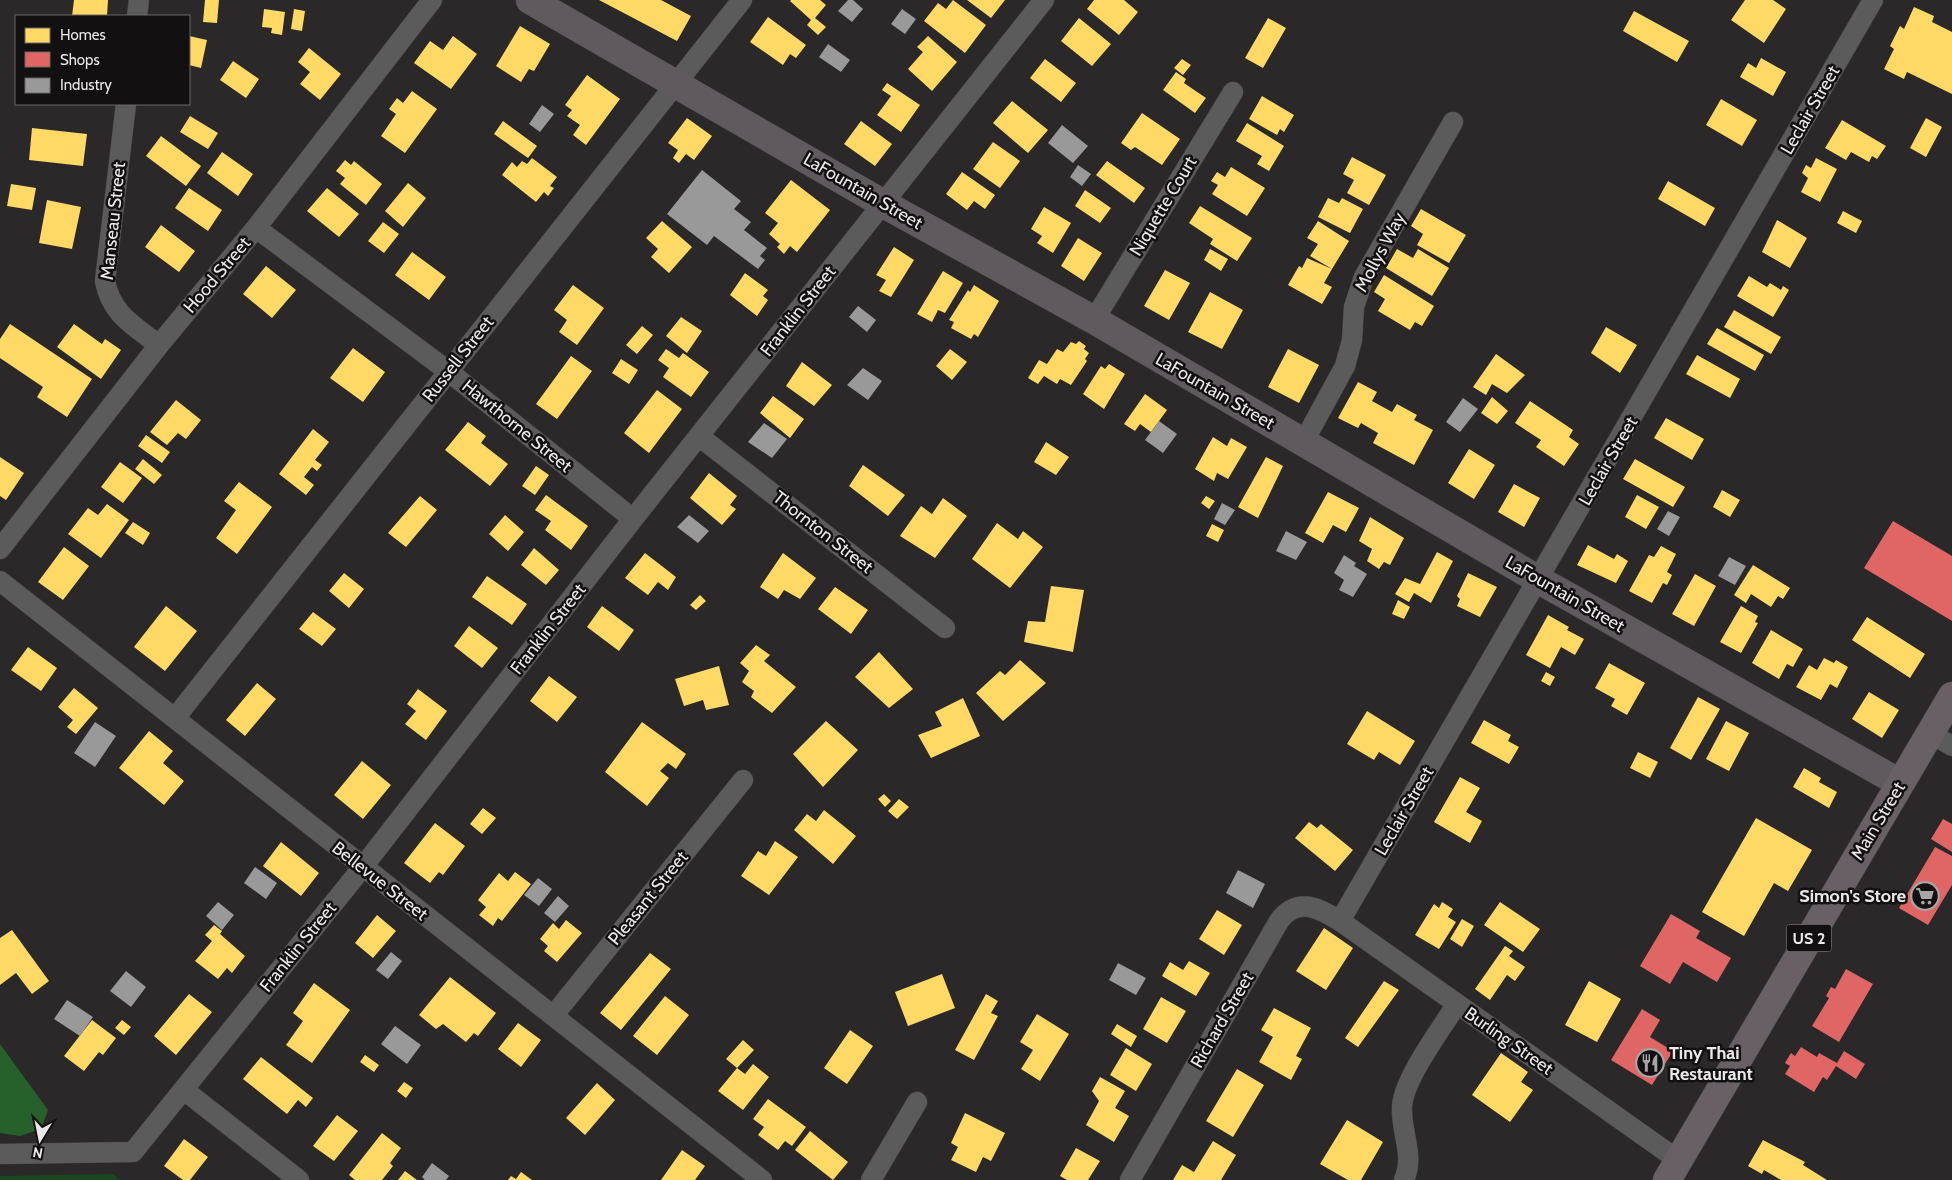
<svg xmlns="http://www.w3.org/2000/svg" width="1952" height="1180" font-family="Cabin,sans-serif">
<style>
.green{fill:#1a471e}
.forest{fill:#26602a}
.homes{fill:#ffd966}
.shops{fill:#e06666}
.industry{fill:#999}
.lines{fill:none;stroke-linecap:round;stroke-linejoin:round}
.street-casing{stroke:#464445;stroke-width:21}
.secondary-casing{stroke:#464445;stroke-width:29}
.primary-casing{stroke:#464445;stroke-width:29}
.street{stroke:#5c5b5c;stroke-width:20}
.secondary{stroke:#5f5a5d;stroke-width:28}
.primary{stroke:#686064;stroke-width:28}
.labels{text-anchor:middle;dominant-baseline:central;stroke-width:5;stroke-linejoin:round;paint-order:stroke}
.shield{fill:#121011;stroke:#aaa7a8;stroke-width:1}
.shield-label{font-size:16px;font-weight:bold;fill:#ebe8e9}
.street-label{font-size:18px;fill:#ebe8e9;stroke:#121011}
.poi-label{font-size:18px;font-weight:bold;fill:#ebe8e9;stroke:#121011;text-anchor:end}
</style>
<rect width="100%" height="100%" fill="#2a2829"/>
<path class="green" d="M113,1174l7,6h-120v-4z"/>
<path class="forest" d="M0,1044l48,66 -7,19 -21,7 -20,-3z"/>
<path class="homes" d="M74,0h34l-1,16h-35z
M205,0h14l-2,23 -14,-1z
M599,0h62l30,16 -14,25z
M791,0h29l6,5 -11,13 11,9 -8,8 -11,-10 4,-5 -21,-19z
M953,0l33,25 -21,28 -41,-32 14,-18 8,6z
M967,0h38l-14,18z
M1094,0h30l14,12 -19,23 -32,-26z
M1745,0h28l13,9 -22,34 -33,-23z
M1914,7l20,9 -2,6 20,10v62l-45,-22 -3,7 -20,-10 10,-20 -4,-3 10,-20 4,3z
M264,9l21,3 -3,23 -11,-2 1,-5 -10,-1z
M294,9l11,2 -3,20 -11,-2z
M1634,11l55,30 -12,21 -54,-31z
M768,17l38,28 -10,13 -6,-4 -7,11 -33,-23z
M1079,18l32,26 -19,22 -31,-25z
M1268,18l18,10 -23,40 -18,-10z
M520,26l30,18 -16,27 -5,-2 -8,13 -25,-16z
M189,36l18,4 -6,28 -12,-3z
M453,36l24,18 -26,35 -37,-26 16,-22 13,9z
M928,36l29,26 -25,29 -24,-22 15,-17 -6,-5z
M309,48l32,26 -21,26 -20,-16 10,-12 -12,-10z
M1761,58l25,14 -13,24 -33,-19 8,-14 8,5z
M1045,59l31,24 -15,19 -31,-24z
M1182,59l9,6 -8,10 -9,-7z
M233,61l26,18 -13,19 -26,-18z
M1176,72l10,7 -2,4 22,15 -11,15 -32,-23z
M587,75l33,24 -34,46 -13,-10 7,-10 -13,-9 5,-6 -7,-5z
M887,83l33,22 -19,27 -24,-17 14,-19 -9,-6z
M412,91l25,18 -32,44 -24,-17 15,-22 -7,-5 8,-11 6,5z
M1262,96l32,19 -10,17 -4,-3 -3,6 -28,-16z
M1721,99l36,21 -15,26 -36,-21z
M1012,101l36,29 -20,23 -35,-30z
M1142,113l38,26 -18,26 -27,-18 -4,3 -10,-7z
M190,116l28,17 -10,16 -28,-17z
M687,118l25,18 -18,24 -8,-6 -7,9 -6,-5 5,-8 -10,-7z
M1926,118l16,9 -16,30 -16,-9z
M1842,120l44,26 -9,13 -5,-3 -3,6 -18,-10 -5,8 -21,-12z
M503,121l34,25 -9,12 -34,-24z
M861,121l31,23 -17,22 -31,-22z
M1247,123l37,23 -15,25 -12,-7 5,-8 -26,-15z
M32,128l55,6 -4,32 -54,-6z
M161,136l40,30 -15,20 -40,-30z
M993,142l27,19 -20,27 -27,-19z
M222,152l31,22 -15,22 -31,-23z
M1352,157l34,18 -17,30 -22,-12 7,-13 -11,-6z
M532,158l25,19 -7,9 4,2 -6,8 -4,-4 -8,10 -34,-27 10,-13 5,5 5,-6 5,3z
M1816,158l21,11 -17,33 -19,-10 7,-14 -6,-5 4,-8 5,3z
M345,160l6,5 3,-4 28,23 -16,21 -26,-21 5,-6 -9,-7z
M1107,161l38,27 -11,15 -38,-28z
M1231,167l34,21 -18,28 -35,-22 6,-9 -7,-4 6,-9 8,5z
M962,172l33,23 -10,14 -11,-8 -7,9 -21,-16z
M791,180l39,30 -33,42 -7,-6 -6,8 -7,-7 3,-3 -11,-10 9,-11 -13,-10z
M1668,181l47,27 -10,18 -47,-27z
M408,183l18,15 -23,29 -18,-16z
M11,184l25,4 -4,22 -25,-4z
M189,188l33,22 -14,21 -33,-23z
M327,188l32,26 -20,23 -32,-26z
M1085,190l26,18 -11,15 -25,-17z
M1328,198l11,5 3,-5 21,11 -13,24 -32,-16z
M47,200l34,7 -9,42 -33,-6z
M1200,206l52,32 -15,23 -27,-17 3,-5 -24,-16z
M1044,207l27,16 -18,30 -16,-10 5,-7 -11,-7z
M1421,209l45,26 -17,28 -32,-18 6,-11 -12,-8z
M1843,211l19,10 -6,12 -19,-10z
M1777,220l30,18 -17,30 -28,-16z
M662,221l30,26 -23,26 -18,-16 7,-8 -12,-11z
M1318,221l31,20 -17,28 -22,-13 8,-12 -11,-6z
M383,222l16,12 -15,19 -16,-12z
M161,225l34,26 -16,21 -34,-25z
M1078,238l24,15 -18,28 -23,-15z
M894,247l20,13 -23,37 -12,-6 7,-11 -10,-5z
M1210,249l18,10 -7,12 -17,-11z
M1397,249l16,9 5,-9 31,19 -17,28 -46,-28z
M412,252l34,25 -17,23 -34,-25z
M1307,258l25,11 -8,14 8,4 -10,17 -34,-19 11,-19 3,2z
M266,266l30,24 -24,28 -29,-24z
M1165,270l25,13 -21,37 -25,-14z
M943,271l20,12 -18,30 -7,-3 -6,12 -15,-8z
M745,273l23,17 -5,6 5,4 -11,16 -27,-21z
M1384,275l50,31 -12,20 -7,-4 -5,8 -32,-19 7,-12 -11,-7z
M1749,276l18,11 3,-4 11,7 2,-4 6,4 -16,27 -36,-21z
M573,285l31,23 -27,37 -18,-13 8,-12 -13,-10z
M974,285l25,16 -21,36 -4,-3 -3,5 -20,-11 3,-6 -5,-2 19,-30 2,2z
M1210,292l33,18 -21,39 -34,-17z
M1734,310l47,27 -10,17 -47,-27z
M681,317l21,14 -15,22 -21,-17z
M10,324l82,55 -25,38 -30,-20 6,-10 -43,-29v-19z
M74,324l28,20 3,-5 16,11 -20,29 -44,-32z
M642,326l11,9 -16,19 -11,-9z
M1606,327l31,18 -17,28 -29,-20z
M1717,328l47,27 -9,16 -48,-27z
M1079,341l7,5 -2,3 5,4 -4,6 2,2 -16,24 -11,-6 -3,5 -13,-8 -6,8 -10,-6 11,-18 8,4 10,-15 6,3 8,-10 5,2z
M353,348l32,24 -22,30 -33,-24z
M666,349l13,9 4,-5 26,19 -18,25 -28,-20 6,-9 -11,-8z
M950,349l17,13 -15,18 -16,-14z
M1288,349l31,16 -20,38 -31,-16z
M1496,354l29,21 -18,18 -15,-9 -6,11 -13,-8z
M1697,355l43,24 -10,19 -44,-24z
M571,356l21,15 -35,48 -21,-15z
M621,359l17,11 -9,14 -17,-11z
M802,362l30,23 -18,21 -28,-20z
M1109,364l16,10 -21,35 -21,-15 18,-28 4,3z
M1358,382l19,10 -5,9 20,11 5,-8 20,11 -3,5 19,10 -19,35 -41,-22 5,-10 -17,-10 -3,5 -20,-10z
M657,390l25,19 -33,44 -25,-20z
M1145,394l22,16 -16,22 -11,-8 -5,7 -11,-7z
M773,396l31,23 -14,19 -30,-25z
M1492,397l16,14 -11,13 -16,-11z
M176,400l25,20 -15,19 -8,-6 -11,12 -17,-13z
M1530,401l43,29 -4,7 10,7 -15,22 -28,-19 5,-7 -26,-17z
M1666,418l38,21 -12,21 -38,-22z
M468,422l18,14 -5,7 27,21 -18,22 -45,-36z
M313,429l16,13 -14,18 7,5 -5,6 -5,-4 -8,10 10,8 -8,10 -27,-21z
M146,435l24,17 -8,11 -24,-17z
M1213,437l14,9 4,-8 16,9 -19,32 -11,-6 -3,8 -19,-12z
M1046,442l23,15 -13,18 -22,-13z
M1469,449l26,16 -21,34 -26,-16z
M0,457l24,16 -18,27 -6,-4z
M1266,457l17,9 -25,52 -20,-11z
M143,459l19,16 -8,9 -19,-15z
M1635,459l50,28 -12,20 -50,-28z
M120,462l22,16 -19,25 -22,-16z
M863,465l42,30 -17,21 -39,-30z
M536,466l13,9 -14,20 -13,-9z
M709,473l28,23 -7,9 6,4 -14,16 -32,-27z
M239,482l33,25 -35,47 -21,-16 20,-28 -12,-9z
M1514,484l26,14 -16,29 -26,-15z
M1722,490l18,10 -10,17 -17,-10z
M1328,492l31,16 -13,24 -13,-7 -10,18 -18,-10z
M546,495l42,31 -17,24 -26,-20 6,-9 -16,-11z
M1637,495l22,12 -13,22 -21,-12z
M420,496l17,14 -31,37 -18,-14z
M1206,496l9,5 -6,8 -8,-6z
M943,498l24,18 -32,42 -35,-22 21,-30 11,8z
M107,504l22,16 -28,38 -33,-24 20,-26 10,7z
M505,515l19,17 -16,19 -19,-17z
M1370,517l34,21 -14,27 -6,-3 -5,7 -12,-8 5,-12 -13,-8z
M133,522l17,11 -7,12 -18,-12z
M997,523l21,16 5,-8 20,16 -33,41 -38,-29z
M1212,524l12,6 -6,12 -12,-6z
M1588,545l26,14 3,-5 11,7 -12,22 -39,-18z
M1661,546l15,8 -9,18 5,3 -5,10 -4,-2 -11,20 -23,-12 20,-36 5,2z
M64,547l25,19 -26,34 -25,-18z
M534,548l25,22 -13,15 -25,-20z
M1437,552l16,9 -22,42 -17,-10 -5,9 -14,-8 10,-16 15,6z
M645,553l31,24 -8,13 -10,-8 -10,13 -23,-17z
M783,553l33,25 -16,21 -16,-9 -6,9 -18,-12z
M1753,565l37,23 -7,11 -5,-3 -7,11 -20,-13 -5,9 -12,-8z
M344,573l20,16 -15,19 -20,-17z
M1468,573l29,14 -17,30 -23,-11 3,-7 -3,-3z
M1695,574l21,12 -22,40 -22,-12z
M487,576l40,28 -15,21 -40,-28z
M1051,586l33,4 -11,62 -49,-10 4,-21 17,1z
M835,587l33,23 -17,24 -33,-25z
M700,595l6,6 -10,9 -6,-5z
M1398,600l12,7 -6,12 -12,-5z
M166,606l31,25 -32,40 -31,-24z
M602,606l32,24 -15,21 -32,-24z
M1741,606l17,10 -3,6 3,1 -17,30 -21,-11z
M313,612l23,17 -14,17 -23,-17z
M1548,615l21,12 -2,3 17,9 -9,16 -14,-8 -11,21 -24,-13z
M1867,617l58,37 -15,24 -58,-38z
M469,626l29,22 -16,20 -28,-22z
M1771,630l32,19 -10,18 -6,-3 -8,15 -27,-16z
M756,645l14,10 -6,6 32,26 -24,26 -21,-16 3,-6 -12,-9 7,-11 -9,-8z
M28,647l29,21 -16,23 -30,-21z
M879,652l34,37 -24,19 -34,-31z
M1824,658l10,5 2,-3 12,7 -11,21 -7,-4 -9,16 -25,-13 13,-22 8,5z
M1020,660l26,23 -43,38 -27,-28 24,-22 5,4z
M1609,663l36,20 -18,32 -16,-9 4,-7 -20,-11z
M719,666l10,39 -23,5 -3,-10 -19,6 -9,-27z
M1546,672l9,5 -5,9 -9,-5z
M549,676l28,21 -20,25 -27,-21z
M257,683l19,16 -31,37 -19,-16z
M74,688l24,20 -22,26 -9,-7 6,-7 -15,-13z
M418,689l29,22 -21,29 -21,-16 11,-13 -9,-7z
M1869,692l30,18 -17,28 -30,-19z
M1698,697l22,12 -29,51 -21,-12z
M963,698l17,38 -49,22 -13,-23 24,-9 -7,-14z
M1367,711l48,30 -15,24 -21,-13 -5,8 -27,-16z
M1484,720l27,15 -3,6 11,6 -10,17 -38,-21z
M826,721l32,29 -35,37 -30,-33z
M1726,721l23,12 -20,38 -23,-12z
M642,722l44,32 -10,15 -8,-6 -8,8 9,7 -22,28 -42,-34z
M149,731l24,20 -10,12 21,18 -20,24 -45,-37z
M1638,752l20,10 -8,16 -20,-10z
M362,761l29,24 -28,34 -29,-24z
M1804,768l17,10 -2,4 18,10 -8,16 -36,-21z
M1460,777l20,11 -14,24 16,9 -12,22 -36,-21z
M884,794l7,7 -6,6 -7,-8z
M899,799l10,8 -12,12 -9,-8z
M483,808l13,10 -14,16 -12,-10z
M824,810l32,26 -23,28 -39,-34 13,-16 9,7z
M1756,818l56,32 -24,41 -14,-8 -30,53 -42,-24z
M1309,822l8,6 4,-4 32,26 -18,21 -40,-33z
M435,823l30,23 -22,29 -4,-3 -9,11 -26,-20z
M775,841l23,16 -29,38 -28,-19 17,-25 8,5z
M281,842l38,31 -18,23 -38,-30z
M515,872l16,12 -29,37 -4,-3 -5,8 -14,-11 7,-8 -8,-7 21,-27 9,8z
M1442,902l11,7 -5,8 8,5 -17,27 -24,-14 19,-31 5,4z
M1500,902l40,27 -17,23 -39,-27z
M1217,910l25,15 -18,30 -25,-16z
M377,915l19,16 -23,27 -18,-15z
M1462,919l12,7 -12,21 -12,-8z
M566,920l16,13 -25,29 -13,-11 4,-5 -8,-7 13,-16 6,6z
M214,925l8,6 -2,3 25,22 -13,17 -5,-5 -9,11 -23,-18 17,-20 -7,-6z
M1324,928l29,20 -27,42 -30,-19z
M12,930l37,51 -17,13 -16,-21 -16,12v-47z
M1505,946l8,5 -4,5 16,11 -10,14 -8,-6 -17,25 -15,-11z
M650,953l21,16 -50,61 -21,-17z
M1189,961l21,12 -14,23 -34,-20 8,-14 13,8z
M942,974l13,34 -47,18 -13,-34z
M450,977l46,36 -18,23 -4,-3 -8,9 -23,-18 -7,5 -17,-14z
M1384,981l15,9 -41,57 -13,-9z
M1589,981l32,18 -24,43 -32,-17z
M314,983l36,27 -38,53 -26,-18 17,-24 -10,-8z
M189,994l23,18 -36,43 -22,-19z
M986,994l12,7 -7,12 7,3 -24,44 -19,-10z
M665,996l24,19 -32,40 -24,-19z
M1161,997l25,14 -19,32 -24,-14z
M1274,1008l37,20 -15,28 6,3 -11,21 -32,-18 14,-25 -12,-7z
M1037,1014l32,20 -29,47 -19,-12 12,-19 -13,-8z
M92,1020l24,18 -13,17 -4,-3 -15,19 -20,-15z
M122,1020l9,7 -7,8 -9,-7z
M518,1023l23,17 -20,27 -23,-18z
M1117,1024l20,12 -6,11 -20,-13z
M850,1030l23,16 -26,38 -23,-16z
M743,1040l11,10 -17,18 -11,-9z
M1126,1048l26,16 -16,27 -26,-16z
M1501,1053l27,19 -7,10 12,8 -23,32 -38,-27z
M365,1055l14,10 -5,7 -14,-10z
M261,1057l52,41 -7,9 -8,-7 -11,14 -44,-35z
M753,1064l16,13 -26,33 -25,-19 19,-23 8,6z
M1237,1069l27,16 -31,52 -27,-16z
M1100,1077l25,14 -10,17 14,8 -15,26 -28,-17 13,-24 -7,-10z
M404,1082l9,6 -7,10 -9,-7z
M597,1083l18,17 -30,35 -19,-17z
M768,1099l38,28 -14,19 -7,-5 -7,9 -20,-15 6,-8 -11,-8z
M965,1113l40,20 -14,28 -8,-4 -7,15 -25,-12 7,-13 -7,-4z
M337,1115l21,16 -24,30 -21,-15z
M1347,1120l36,22 -22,38h-13l-28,-16z
M810,1131l38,31 -15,18 -38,-30z
M382,1133l19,15 -11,15 3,3 -11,14h-27l-6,-5z
M184,1139l24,18 -18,23h-7l-19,-14z
M1763,1140l42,22 -2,3 24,15h-46l-17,-10 -2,4 -14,-8z
M1213,1141l23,14 -15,25h-48l9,-15 12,7z
M1076,1148l24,13 -12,19h-21l-7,-4z
M682,1150l23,16 -10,14h-34z
M405,1171l12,9h-19z
M521,1172l11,8h-24l3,-4 5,3z"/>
<path class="shops" d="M1893,521l59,35v65l-88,-53z
M1943,819l9,5v28l-21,-13z
M1935,847l17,9v29l-24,40 -29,-17z
M1671,914l29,17 -4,7 35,20 -14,24 -34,-20 -13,22 -30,-18z
M1846,969l27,15 -34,58 -27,-16 17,-28 -3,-2 5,-9 4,2z
M1642,1009l18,11 -10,17 23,14 -21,34 -41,-25z
M1801,1047l16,10 2,-4 18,10 7,-12 21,13 -9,15 -20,-13 -9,14 -4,-3 -9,15 -29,-18 5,-8 -5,-3 6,-10 4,3z"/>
<path class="industry" d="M848,0h5l10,9 -11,13 -14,-11z
M902,9l14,10 -11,15 -14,-10z
M828,44l22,16 -9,12 -22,-15z
M542,105l12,9 -14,18 -11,-8z
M1062,125l26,21 -15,17 -25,-20z
M1078,165l13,9 -9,12 -12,-9z
M702,170l39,31 -7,8 17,13 -7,8 23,18 -7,8 5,4 -7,9 -44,-33 -7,9 -40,-31z
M858,306l18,14 -9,12 -18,-15z
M863,368l19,13 -14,19 -21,-15z
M1463,398l15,11 -18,23 -14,-10z
M1159,421l18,13 -14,19 -18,-13z
M764,423l23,16 -15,19 -24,-16z
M1222,503l13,7 -10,15 -11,-6z
M1668,511l12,6 -11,19 -12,-7z
M689,515l20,16 -11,12 -21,-16z
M1286,531l21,11 -11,18 -20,-9z
M1344,555l12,8 -2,3 13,8 -14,23 -14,-7 5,-10 -10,-7z
M1729,557l17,9 -11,19 -17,-9z
M95,722l21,14 -21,31 -21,-14z
M255,867l22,16 -11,16 -22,-16z
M1238,870l27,14 -12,24 -27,-15z
M538,878l14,11 -13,17 -15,-11z
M558,896l11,10 -14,16 -11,-9z
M218,902l16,13 -12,15 -16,-14z
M391,952l11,9 -14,18 -12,-9z
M1118,963l28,15 -10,17 -27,-15z
M126,971l20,16 -15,20 -21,-16z
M67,1000l26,17 -13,19 -26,-17z
M395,1026l26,19 -14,19 -26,-20z
M432,1163l17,13 -3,4h-21l-3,-3z"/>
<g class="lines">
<defs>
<path id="street" d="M137,16l2,-16
M126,104l-21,177c6,33 29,45 54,64
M256,228l192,143 185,148
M1094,320l139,-228
M700,437l245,191
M1303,443l42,-77 7,-26 2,-33 10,-30 89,-155
M0,549l159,-204 97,-117 176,-228
M0,581l762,599
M175,718l567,-718
M1930,733l22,13
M1340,921l533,-921
M553,1016l190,-236
M184,1090l115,90
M0,1154l133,-2 229,-284 271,-349 411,-519
M871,1180l46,-78
M1130,1180l149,-259c18,-25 40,-13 61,0l338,239
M1404,1180c11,-25 -3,-46 -2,-72 0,-27 39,-79 55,-104"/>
<path id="secondary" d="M530,0l352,203 212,117 445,260 361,203"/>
<path id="primary" d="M1667,1180l285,-484"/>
</defs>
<use href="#street" class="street-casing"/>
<use href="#secondary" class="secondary-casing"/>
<use href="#primary" class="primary-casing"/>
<use href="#street" class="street"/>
<use href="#secondary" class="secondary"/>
<use href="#primary" class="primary"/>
</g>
<defs>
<symbol id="supermarket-ring" viewBox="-11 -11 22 22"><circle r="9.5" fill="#121011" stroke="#a7a5a6" stroke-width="1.5"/><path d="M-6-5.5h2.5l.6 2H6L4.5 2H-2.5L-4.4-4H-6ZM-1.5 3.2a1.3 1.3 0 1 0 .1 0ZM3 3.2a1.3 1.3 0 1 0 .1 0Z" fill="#a7a5a6"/></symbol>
<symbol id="restaurant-ring" viewBox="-11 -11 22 22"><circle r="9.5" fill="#121011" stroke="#a7a5a6" stroke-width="1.5"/><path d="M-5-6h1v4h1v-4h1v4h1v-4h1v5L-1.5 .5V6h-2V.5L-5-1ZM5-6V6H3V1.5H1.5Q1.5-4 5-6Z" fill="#a7a5a6"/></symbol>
</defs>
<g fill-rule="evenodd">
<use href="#supermarket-ring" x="1909" y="880" width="32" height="32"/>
<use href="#restaurant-ring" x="1634" y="1047" width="32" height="32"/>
</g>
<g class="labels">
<rect class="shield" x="1786.5" y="924.5" width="45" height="27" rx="4"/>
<g class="shield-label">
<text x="1809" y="938">US 2</text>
</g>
<g class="street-label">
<text transform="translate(1810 110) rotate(-60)">Leclair Street</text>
<text transform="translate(863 191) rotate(30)">LaFountain Street</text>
<text transform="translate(1163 206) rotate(-59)">Niquette Court</text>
<text transform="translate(113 221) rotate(-84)">Manseau Street</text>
<text transform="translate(1380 252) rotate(-62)">Mollys Way</text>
<text transform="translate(217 275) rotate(-50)">Hood Street</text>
<text transform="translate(798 311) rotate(-52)">Franklin Street</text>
<text transform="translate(458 359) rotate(-52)">Russell Street</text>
<text transform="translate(1215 391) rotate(30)">LaFountain Street</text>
<text transform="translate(517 426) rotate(39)">Hawthorne Street</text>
<text transform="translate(1608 461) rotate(-60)">Leclair Street</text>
<text transform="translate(823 532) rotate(38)">Thornton Street</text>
<text transform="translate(1565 594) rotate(30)">LaFountain Street</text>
<text transform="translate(548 629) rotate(-52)">Franklin Street</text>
<text transform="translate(1404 811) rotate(-60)">Leclair Street</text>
<text transform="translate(1878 821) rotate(-59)">Main Street</text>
<text transform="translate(380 881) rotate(38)">Bellevue Street</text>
<text transform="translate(648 898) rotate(-51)">Pleasant Street</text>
<text transform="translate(298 947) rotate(-51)">Franklin Street</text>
<text transform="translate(1222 1020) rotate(-60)">Richard Street</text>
<text transform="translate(1509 1041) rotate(35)">Burling Street</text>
</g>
<g class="poi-label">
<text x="1906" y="896">Simon's Store</text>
<text x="1669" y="1053" text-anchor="start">Tiny Thai<tspan x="1669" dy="21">Restaurant</tspan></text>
</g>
</g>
<rect x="15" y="15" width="175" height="90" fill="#121011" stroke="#696667"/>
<rect x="25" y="28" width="25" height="15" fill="#ffd966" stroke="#696667"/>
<text x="60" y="40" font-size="15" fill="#ebe8e9">Homes</text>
<rect x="25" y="52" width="25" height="15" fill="#e06666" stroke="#696667"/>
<text x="60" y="65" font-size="15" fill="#ebe8e9">Shops</text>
<rect x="25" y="78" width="25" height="15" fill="#999999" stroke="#696667"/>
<text x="60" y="90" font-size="15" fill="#ebe8e9">Industry</text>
<g transform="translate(40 1140) rotate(190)" stroke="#121011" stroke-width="4" paint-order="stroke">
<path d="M0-4L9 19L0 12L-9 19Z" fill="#ebe8e9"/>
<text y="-8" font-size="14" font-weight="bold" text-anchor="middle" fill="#ebe8e9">N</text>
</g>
</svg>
